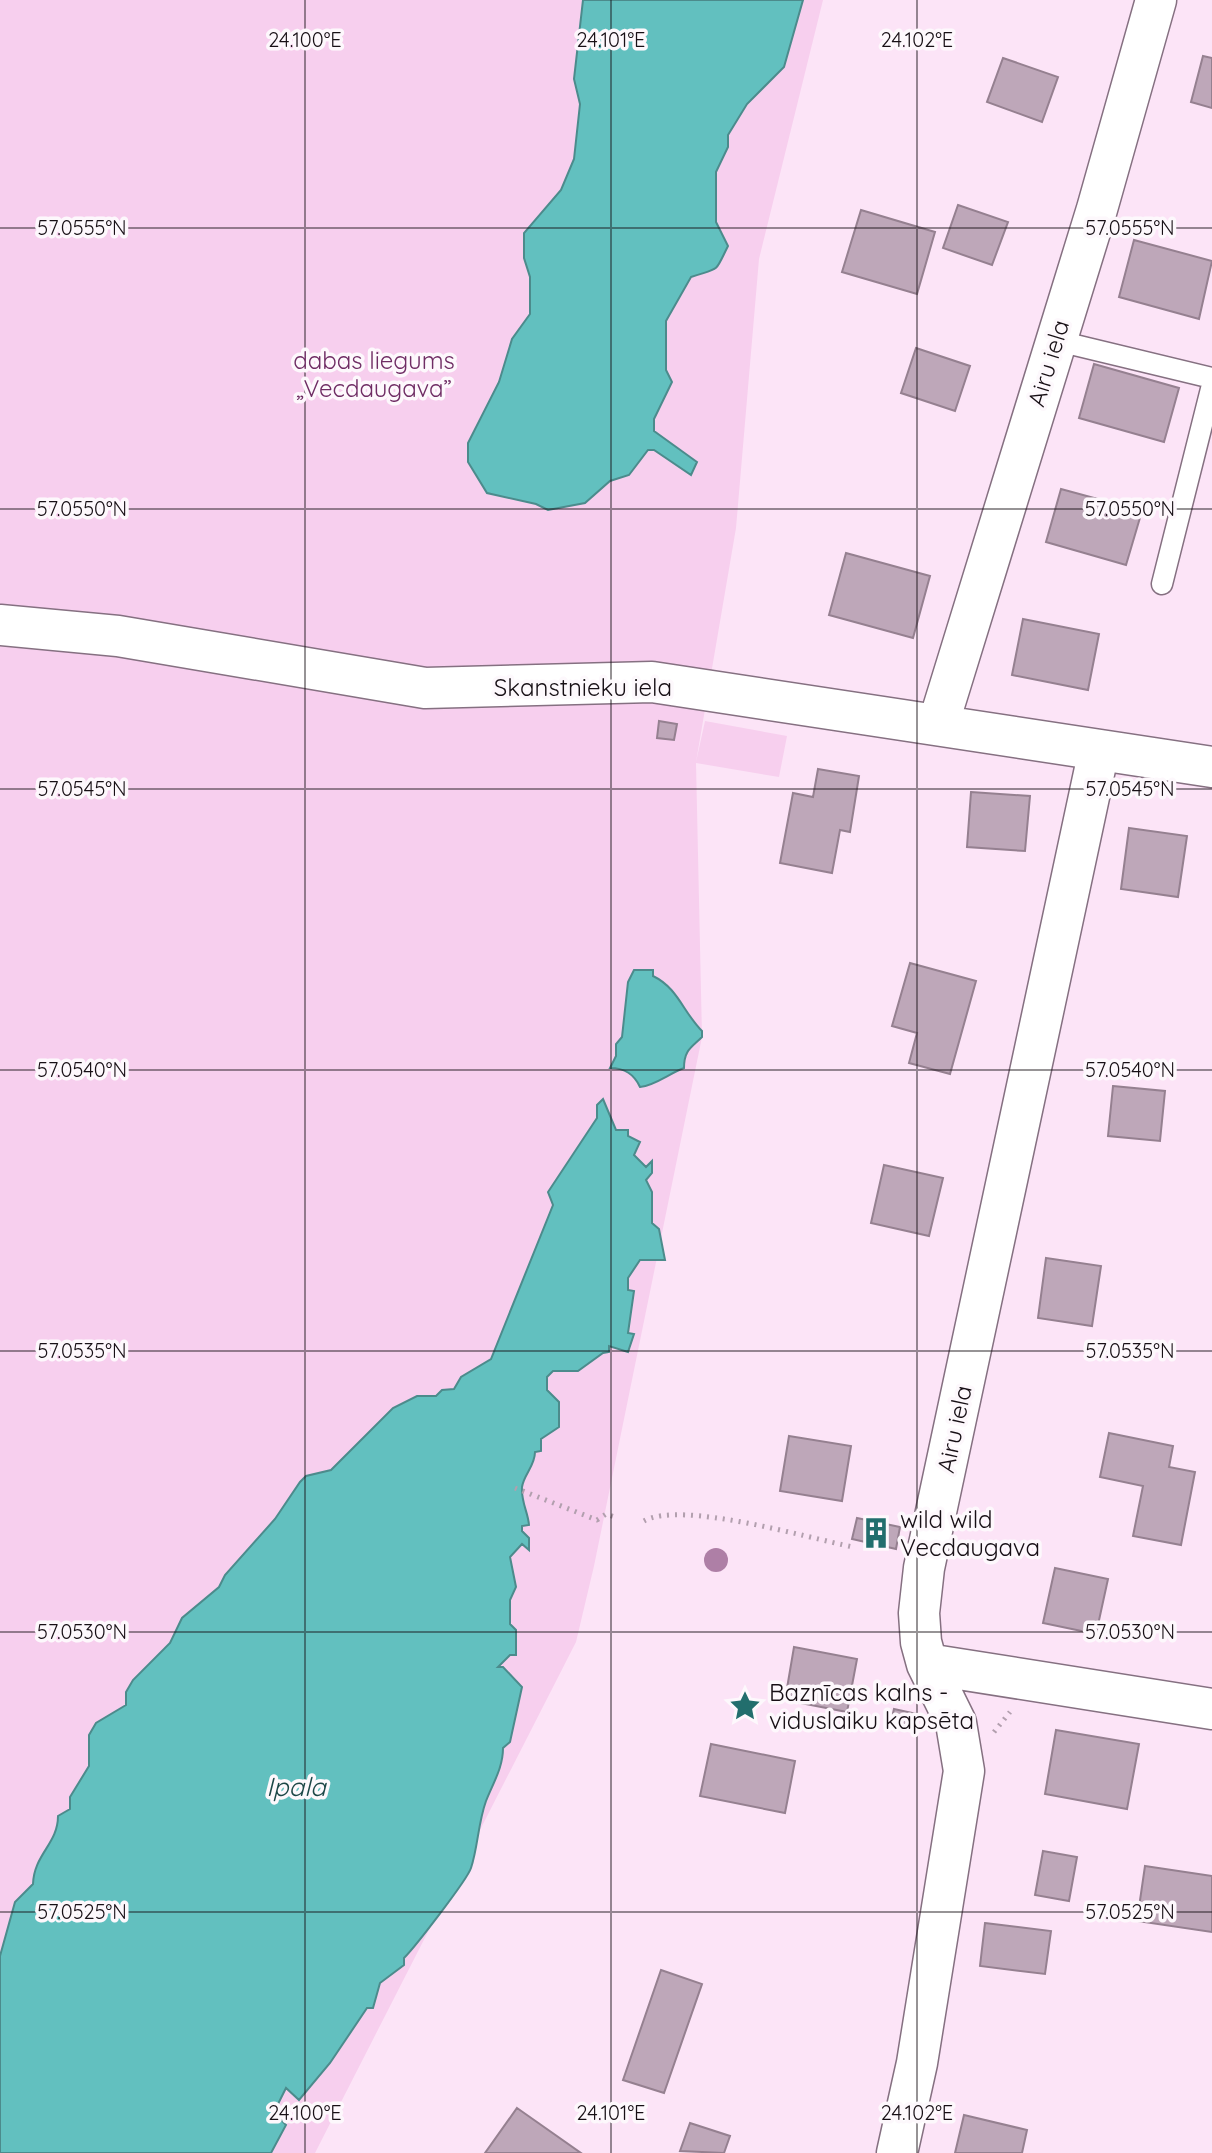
<svg xmlns="http://www.w3.org/2000/svg" width="1212" height="2153" font-family="Quicksand,sans-serif">
<style>
.green{fill:#f7cfee}
.water{fill:#62c0bf;stroke:#4c8b8c;stroke-width:2}
.building{fill:#bea7b9;stroke:#958090;stroke-width:2}
.lines{fill:none;stroke-linecap:round;stroke-linejoin:round}
.lane-casing{stroke:#857081;stroke-width:23}
.street-casing{stroke:#857081;stroke-width:43}
.path{stroke:#b29fae;stroke-width:5;stroke-dasharray:2 6;stroke-linecap:butt}
.lane{stroke:#fff;stroke-width:20}
.street{stroke:#fff;stroke-width:40}
.tree{fill:#ae7fa6}
.ticks{fill:none;stroke:#170f15;stroke-width:2;stroke-opacity:0.45}
.labels{text-anchor:middle;dominant-baseline:central;stroke-width:7;stroke-linejoin:round;paint-order:stroke}
.park-label{font-size:24px;fill:#6f2c64;stroke:#fdf8fc}
.street-label{font-size:24px;fill:#170f15;stroke:#fdf8fc}
.poi-label{font-size:24px;fill:#170f15;stroke:#fdf8fc;text-anchor:start}
.water-label{font-size:26px;font-style:italic;fill:#1c4747;stroke:#fdf8fc}
.ticks-label{font-size:20px;text-anchor:middle;fill:#170f15;stroke:#fdf8fc;stroke-width:7;stroke-linejoin:round;paint-order:stroke}
</style>
<rect width="100%" height="100%" fill="#fce4f7"/>
<path class="green" d="M0,0h823l-64,259 -23,269 -40,234 9,-41 82,15 -8,41 -83,-14 6,274 -108,529 -18,76 -261,511h-315z"/>
<path class="water" d="M583,0h220l-19,67 -37,37 -19,31v12l-12,25v50l12,24c-14,28 -7,21 -37,31l-25,44v49l6,12 -18,37v12l43,31 -6,13 -37,-25h-6l-19,25 -19,6 -25,22 -37,7 -12,-6 -49,-11 -19,-31v-19l31,-61 13,-43 18,-25v-37l-6,-19v-25l37,-43 13,-31 6,-55 -6,-25z
M634,970h19v6c25,12 30,36 49,55v6c-11,11 -18,13 -18,31 -14,5 -30,18 -44,19 -6,-13 -15,-19 -30,-19l6,-12v-12l6,-7 6,-55z
M603,1099l13,31h12v6l12,6 -6,13 12,12 6,-6v12l-6,7 6,12v31l7,6 6,31h-25l-12,18v12l6,1 -6,42 6,1 -6,18 -19,-6v6l-6,1 -25,18h-25l-6,6v13l12,12v25l-18,12v12l-6,1c0,14 -11,22 -13,35 -1,15 6,25 7,38l-7,1v5l7,7v12l-7,-6 -12,13 6,30 -6,13v24l6,6v25h-6l-12,12h5l19,20 -12,55 -7,6c0,20 -10,35 -17,53 -8,22 -8,46 -15,67 -4,12 -56,79 -67,90v7l-24,18 -7,25h-6l-37,55 -31,37 -13,-12 -12,24 12,13 -15,28h-271v-197l15,-54 18,-18c1,-30 25,-40 25,-68l12,-7v-12l19,-31v-31l7,-12 30,-18v-13l7,-12 37,-37 12,-25 37,-31 6,-12 50,-56 25,-37 6,-6 25,-6 62,-62 24,-12h19l6,-6 12,-1 7,-12 30,-18 62,-154 -5,-13 49,-74v-13z"/>
<path class="building" d="M1203,56l9,2v50l-21,-6z
M1003,58l55,19 -16,45 -55,-20z
M958,205l50,17 -16,43 -49,-17z
M861,210l74,22 -18,62 -75,-22z
M1134,240l78,21 -13,58 -80,-22z
M916,348l54,18 -15,45 -54,-18z
M1094,364l85,24 -15,54 -85,-24z
M1061,489l81,22 -16,54 -80,-23z
M846,553l84,23 -17,62 -84,-23z
M1023,619l76,15 -11,56 -76,-15z
M659,721l18,3 -3,16 -17,-2z
M818,769l41,7 -9,56 -10,-2 -8,43 -52,-10 13,-70 20,4z
M971,792l59,4 -5,55 -58,-4z
M1129,828l58,8 -9,61 -57,-8z
M910,963l66,18 -26,93 -41,-11 8,-30 -25,-7z
M1113,1086l52,5 -5,50 -52,-5z
M884,1165l59,13 -14,58 -58,-13z
M1046,1258l55,8 -9,60 -54,-8z
M1109,1433l64,13 -4,21 26,5 -14,73 -48,-9 10,-50 -43,-9z
M789,1436l62,10 -9,55 -62,-10z
M857,1518l43,9 -4,22 -44,-10z
M1055,1568l53,11 -12,55 -53,-11z
M794,1647l63,12 -10,53 -62,-12z
M894,1709l23,5 -3,17 -24,-5z
M1056,1730l83,14 -12,65 -82,-15z
M711,1744l84,17 -10,52 -85,-17z
M1043,1851l34,6 -8,44 -34,-6z
M1145,1866l67,10v56l-75,-11z
M985,1923l66,8 -6,43 -65,-8z
M661,1970l41,14 -38,109 -41,-13z
M517,2108l64,45h-96z
M964,2115l63,15 -5,23h-67z
M690,2123l40,13 -6,17 -44,-2z"/>
<g class="lines">
<defs>
<path id="lane" d="M1054,340l158,38
M1162,584l50,-199"/>
<path id="street" d="M0,625l118,11 307,52 227,-6 560,85
M938,725l159,-516 59,-209
M927,1664l285,45
M897,2153l20,-90 47,-292 -8,-48 -29,-59 -6,-22 -2,-29 5,-45 175,-818"/>
</defs>
<use href="#lane" class="lane-casing"/>
<use href="#street" class="street-casing"/>
<path class="path" d="M515,1488l82,32 9,-6 9,3
M644,1521c37,-21 164,17 209,26
M994,1732l16,-20"/>
<use href="#lane" class="lane"/>
<use href="#street" class="street"/>
</g>
<circle class="tree" cx="716" cy="1560" r="12"/>
<path class="ticks" d="M305,0v2153M611,0v2153M917,0v2153M0,228h1212M0,509h1212M0,789h1212M0,1070h1212M0,1351h1212M0,1632h1212M0,1912h1212"/>
<defs>
<symbol id="building-bare" viewBox="-9 -9 18 18"><path d="M-4-6H4V6H1V3H-1V6H-4ZM-2.5-4.3h1.7v1.8h-1.7ZM.8-4.3h1.7v1.8H.8ZM-2.5-1h1.7V.8h-1.7ZM.8-1h1.7V.8H.8Z" fill="#226e6d" stroke="#fdf8fc" stroke-width="2.5" paint-order="stroke"/></symbol>
<symbol id="sight-bare" viewBox="-9 -9 18 18"><path d="M0-6L1.8-2.2L6-1.7L2.9 1.2L3.7 5.4L0 3.3L-3.7 5.4L-2.9 1.2L-6-1.7L-1.8-2.2Z" fill="#226e6d" stroke="#fdf8fc" stroke-width="2.5" paint-order="stroke"/></symbol>
</defs>
<g fill-rule="evenodd">
<use href="#building-bare" x="854" y="1511" width="44" height="44"/>
<use href="#sight-bare" x="723" y="1684" width="44" height="44"/>
</g>
<g class="labels">
<g class="park-label">
<text x="374" y="360">dabas liegums<tspan x="374" dy="28">„Vecdaugava”</tspan></text>
</g>
<g class="street-label">
<text transform="translate(1048 363) rotate(-73)">Airu iela</text>
<text x="583" y="687">Skanstnieku iela</text>
<text transform="translate(954 1429) rotate(-78)">Airu iela</text>
</g>
<g class="poi-label">
<text x="900" y="1519">wild wild<tspan x="900" dy="28">Vecdaugava</tspan></text>
<text x="769" y="1692">Baznīcas kalns -<tspan x="769" dy="28">viduslaiku kapsēta</tspan></text>
</g>
<g class="water-label">
<text x="296" y="1786">Ipala</text>
</g>
</g>
<g class="ticks-label">
<text x="305" y="47">24.100°E</text>
<text x="611" y="47">24.101°E</text>
<text x="917" y="47">24.102°E</text>
<text x="82" y="235">57.0555°N</text>
<text x="1130" y="235">57.0555°N</text>
<text x="82" y="516">57.0550°N</text>
<text x="1130" y="516">57.0550°N</text>
<text x="82" y="796">57.0545°N</text>
<text x="1130" y="796">57.0545°N</text>
<text x="82" y="1077">57.0540°N</text>
<text x="1130" y="1077">57.0540°N</text>
<text x="82" y="1358">57.0535°N</text>
<text x="1130" y="1358">57.0535°N</text>
<text x="82" y="1639">57.0530°N</text>
<text x="1130" y="1639">57.0530°N</text>
<text x="82" y="1919">57.0525°N</text>
<text x="1130" y="1919">57.0525°N</text>
<text x="305" y="2120">24.100°E</text>
<text x="611" y="2120">24.101°E</text>
<text x="917" y="2120">24.102°E</text>
</g>
</svg>
